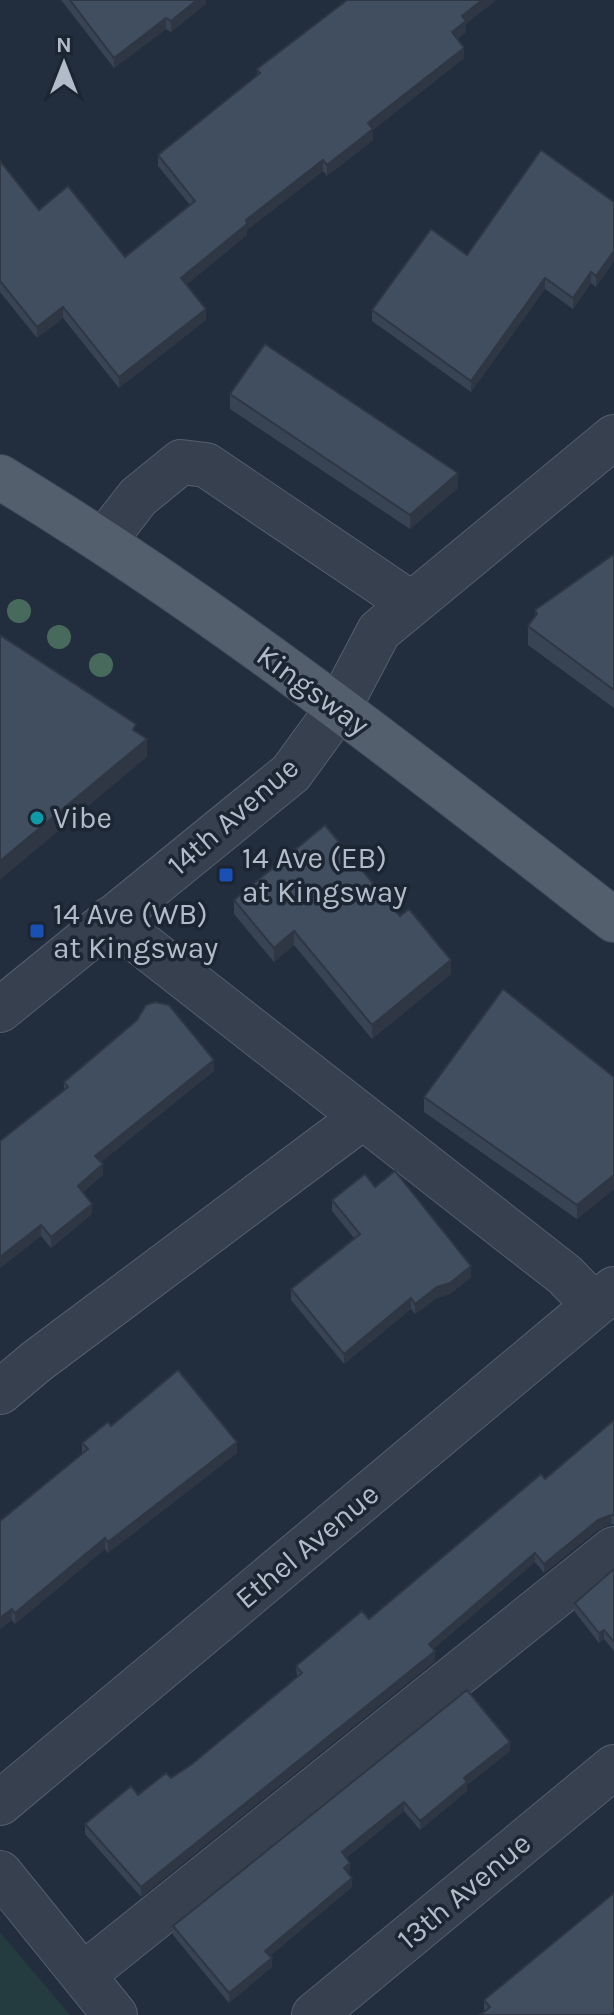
<svg xmlns="http://www.w3.org/2000/svg" width="614" height="2015" font-family="Karla,sans-serif">
<style>
.green{fill:#243c3f}
.lines{fill:none;stroke-linecap:round;stroke-linejoin:round}
.minor-casing{stroke:#555e6c;stroke-width:46}
.major-casing{stroke:#404957;stroke-width:46}
.minor{stroke:#36404e;stroke-width:44}
.major{stroke:#545f6e;stroke-width:44}
.tree{fill:#486a5c}
.wall{fill:#384353}
.shaded-wall{fill:#2e3743}
.building{fill:#414e60;stroke:#2e3743;stroke-width:2}
.culture-dot{fill:#0f9aa8;stroke:#1c2532;stroke-width:3}
.transit-dot{fill:#1a4fb4;stroke:#1c2532;stroke-width:3}
.labels{text-anchor:middle;dominant-baseline:central;stroke-width:7;stroke-linejoin:round;paint-order:stroke}
.street-label{font-size:30px;fill:#b2bbc9;stroke:#1c2532}
.poi-label{font-size:30px;fill:#b2bbc9;stroke:#1c2532;text-anchor:start}
</style>
<rect width="100%" height="100%" fill="#222e3e"/>
<path class="green" d="M0,1932l70,83h-70z"/>
<g class="lines">
<defs>
<path id="minor" d="M104,541l34,-44 43,-35 25,3 206,139
M110,919l455,356 29,30
M0,1010l291,-237 48,-66 40,-76 235,-194
M0,1392l37,-31 326,-244
M0,1803l614,-514
M0,1873l115,142
M83,1975l531,-426
M314,2015l300,-248"/>
<path id="major" d="M0,477c217,131 415,288 614,443"/>
</defs>
<use href="#minor" class="minor-casing"/>
<use href="#major" class="major-casing"/>
<use href="#minor" class="minor"/>
<use href="#major" class="major"/>
</g>
<g class="tree">
<circle cx="19" cy="611" r="12"/>
<circle cx="59" cy="637" r="12"/>
<circle cx="101" cy="665" r="12"/>
</g>
<path class="wall" d="M61,0h145v4l-35,28 -5,-3 -52,39z
M347,0h149l-30,24v8l-9,7 7,19 -91,72v10l-46,36 -4,-5 -76,59v5l-61,50 20,35 -87,68 -56,-70 -26,20 -37,-46v-131l39,49 86,47 65,-52 -32,-39v-11l99,-79v-7z
M614,202v59l-18,26 -5,-4 -18,26 -28,-20 -74,103 -99,-71v-11l95,-55z
M230,394l228,94 -48,41 -180,-120z
M614,554v154l-86,-63v-19l7,-8v-8z
M234,900l166,16 51,58 -79,65 -78,-94 -20,17 -40,-48z
M214,1071l-113,91 2,13 -20,17 9,22 -41,34 -10,-12 -41,32 64,-178v-8z
M614,1077v112l-37,30 -153,-107v-15z
M375,1187l96,90 -21,17 -13,4 -22,16 -4,-5 -67,55 -53,-64v-11l63,-51 -22,-27v-11z
M614,1420v105l-3,-1 -13,6 -54,43 -9,-11 -102,87 2,12 -294,236 -56,-63v-10l86,-46 21,-14 105,-88 -1,-10 73,-47 176,-140z
M111,1426l126,27 -129,100 -3,-4 -90,75 -3,-4 -12,9v-108l82,-67v-11z
M614,1569v82l-10,-12 -5,4 -24,-31v-9z
M467,1690l43,61 -43,34v6l-47,39 -16,-19 -58,47 4,14 -2,2 4,13 -82,69 2,11 -43,36 -56,-68v-9z
M614,1893l-129,118 -1,-1v-10z"/>
<path class="shaded-wall" d="M197,0h9v4l-35,28v-11z
M482,0h14l-30,24v8l-14,11v-11l10,-16z
M166,18v11l-52,39v-10z
M464,48v10l-91,72v10l-46,36v-11l41,-42z
M323,160v11l-76,59v5l-66,54v-11l65,-58z
M614,251v10l-18,26v-11z
M591,272v11l-18,26v-11z
M545,278v11l-74,103v-11z
M63,307v11l-26,20v-11z
M206,309v11l-87,68v-11z
M458,473v15l-48,41v-14z
M147,739v18l-147,123v-19z
M294,931v14l-20,17v-14z
M451,960v14l-79,65v-14z
M214,1060v11l-119,96v-11z
M103,1164v11l-25,22v-11z
M614,1175v14l-37,30v-14z
M92,1204v10l-41,34v-11z
M41,1225v11l-41,32v-11z
M471,1266v11l-21,17 -13,4 -22,16v-10l22,-17z
M411,1298v11l-67,55v-10z
M237,1442v11l-129,100v-11z
M611,1515v9l-13,6 -54,43v-9l54,-44z
M105,1538v11l-90,75v-11z
M535,1553v9l-106,91v-9z
M12,1609v11l-12,9v-11z
M604,1630v9l-5,4v-10z
M435,1651v10l-294,236v-10z
M510,1742v9l-43,34v6l-47,39v-9l44,-43z
M404,1802v9l-62,50v-9z
M350,1863v9l-6,5v-9z
M352,1878v9l-87,73v-9z
M272,1958v9l-43,36v-10z"/>
<path class="building" d="M70,0h127l-26,21 -5,-3 -52,40z
M347,0h135l-20,16 4,5 -14,11 12,16 -96,75 5,6 -46,36 -4,-5 -77,60 1,4 -66,54 25,31 -87,68 -56,-70 -26,20 -37,-46v-120l39,49 29,-24 57,71 70,-56 -37,-46 102,-82 -3,-4z
M541,150l73,52v49l-18,25 -5,-4 -18,26 -28,-20 -74,103 -99,-71 59,-81 36,26z
M265,344l193,129 -48,42 -180,-121z
M614,554v136l-86,-64 9,-12 -2,-4z
M0,635l136,89 -3,6 14,9 -147,122z
M325,825l75,91 9,-7 42,51 -79,65 -78,-94 -20,17 -40,-48z
M503,989l111,88v98l-37,30 -153,-108z
M155,1002l14,3 45,55 -119,96 8,8 -25,22 14,18 -41,33 -10,-12 -41,32v-116l68,-54 -4,-5 73,-62 9,-15z
M395,1171l76,95 -21,17 -13,4 -22,17 -4,-6 -67,56 -53,-65 69,-55 -28,-34 33,-26 10,13z
M178,1370l59,72 -129,100 -3,-4 -90,75 -3,-4 -12,9v-97l88,-72 -6,-6 26,-21 3,4z
M614,1420v95h-3l-13,5 -54,44 -9,-11 -106,91 6,7 -294,236 -56,-63 46,-38 7,9 28,-22 5,5 21,-14 110,-91 -6,-7 66,-55 7,8 172,-145 4,5z
M614,1569v73l-10,-12 -5,3 -24,-30z
M467,1690l43,52 -46,36 3,4 -47,39 -16,-19 -62,50 8,11 -6,5 8,10 -87,73 7,7 -43,35 -56,-67z
M614,1893v119l-4,3h-130l10,-8 -6,-7z"/>
<circle class="culture-dot" cx="37" cy="818" r="8"/>
<g class="transit-dot">
<rect x="218" y="867" width="16" height="16" rx="4"/>
<rect x="29" y="923" width="16" height="16" rx="4"/>
</g>
<g class="labels">
<g class="street-label">
<text transform="translate(313 690) rotate(36)">Kingsway</text>
<text transform="translate(233 816) rotate(-41)">14th Avenue</text>
<text transform="translate(307 1546) rotate(-40)">Ethel Avenue</text>
<text transform="translate(464 1891) rotate(-40)">13th Avenue</text>
</g>
<g class="poi-label">
<text x="53" y="818">Vibe</text>
<text x="242" y="858">14 Ave (EB)<tspan x="242" dy="34">at Kingsway</tspan></text>
<text x="53" y="914">14 Ave (WB)<tspan x="53" dy="34">at Kingsway</tspan></text>
</g>
</g>
<g transform="translate(64 64)" stroke="#1c2532" stroke-width="6" paint-order="stroke">
<path d="M0-6L14 30L0 20L-14 30Z" fill="#b2bbc9"/>
<text y="-12" font-size="22" font-weight="bold" text-anchor="middle" fill="#b2bbc9">N</text>
</g>
</svg>
